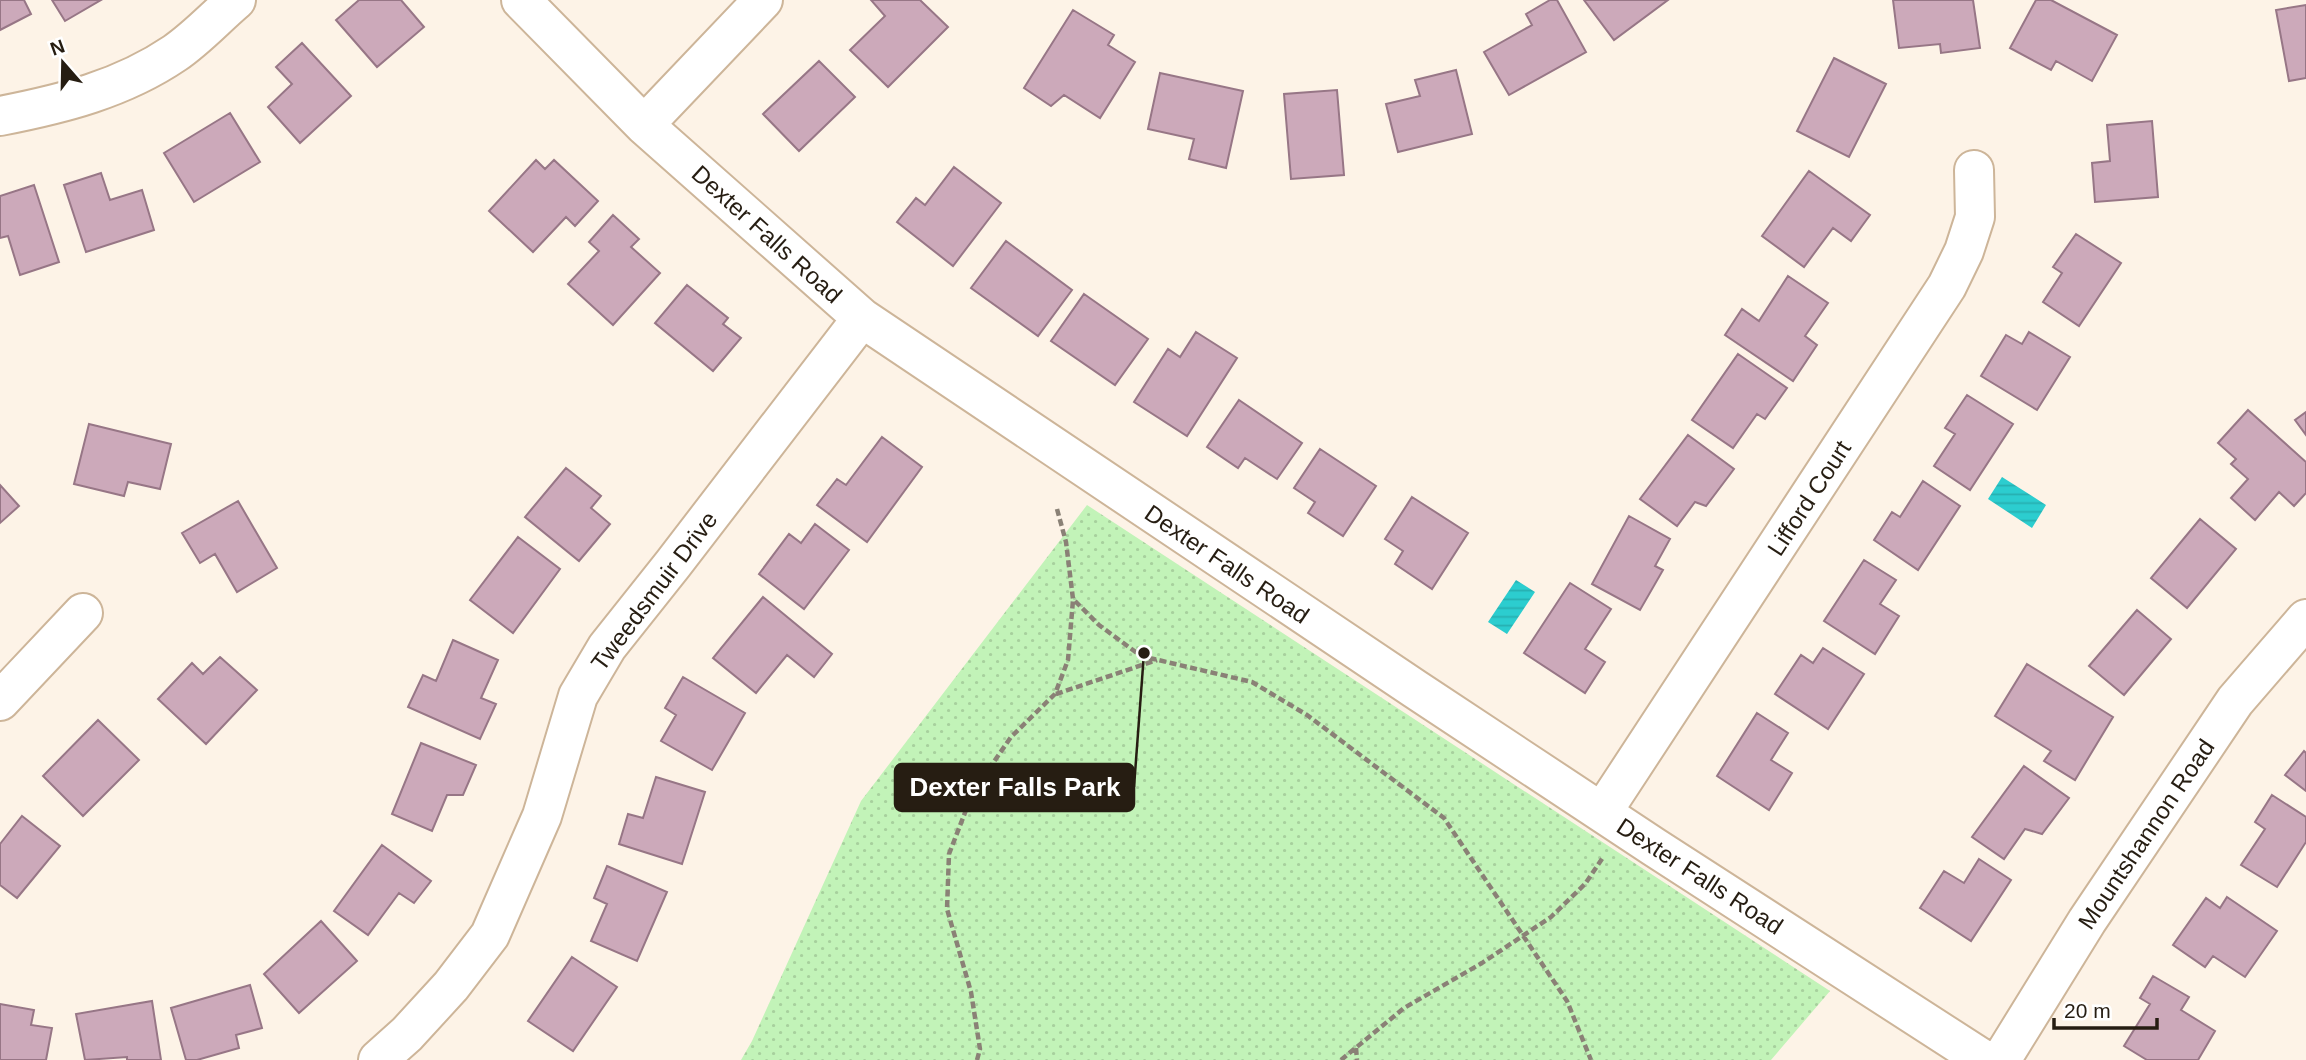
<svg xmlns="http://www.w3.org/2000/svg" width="2306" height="1060" font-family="Helvetica,sans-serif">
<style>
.park{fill:url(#park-dots)}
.water{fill:url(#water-rules)}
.building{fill:#cca9ba;stroke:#977686;stroke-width:2}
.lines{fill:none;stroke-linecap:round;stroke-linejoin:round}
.minor-casing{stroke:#cdb599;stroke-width:42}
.path{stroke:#8a8176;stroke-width:4.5;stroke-dasharray:7 3.5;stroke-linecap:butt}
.minor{stroke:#fff;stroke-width:38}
.labels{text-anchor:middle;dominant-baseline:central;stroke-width:6;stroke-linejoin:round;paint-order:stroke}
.street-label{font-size:24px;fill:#261d12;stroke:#fff}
.leader{fill:none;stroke:#261d12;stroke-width:2.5}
.callout-dot{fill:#261d12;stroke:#fff;stroke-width:2.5}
.callout{fill:#261d12;stroke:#261d12;stroke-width:2.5}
.callout-label{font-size:26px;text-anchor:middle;font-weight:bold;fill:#fff}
</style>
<defs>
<pattern id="park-dots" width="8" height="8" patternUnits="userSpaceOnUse" patternTransform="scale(1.75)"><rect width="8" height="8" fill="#c2f3b8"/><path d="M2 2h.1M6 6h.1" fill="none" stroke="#a7d09d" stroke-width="1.8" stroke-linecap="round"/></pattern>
<pattern id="water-rules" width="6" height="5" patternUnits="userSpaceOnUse" patternTransform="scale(1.75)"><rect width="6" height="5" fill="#2ccdcf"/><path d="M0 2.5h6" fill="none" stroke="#27b0b1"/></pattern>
</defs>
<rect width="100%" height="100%" fill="#fdf3e7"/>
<path class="park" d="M1087,505l743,486 -59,69h-1030l11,-19 109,-240z"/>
<path class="water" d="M2002,477l44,28 -14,23 -44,-29z
M1516,580l19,12 -28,42 -19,-12z"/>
<path class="building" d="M0,0h24l7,14 -31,16z
M52,0h49l-36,21z
M359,0h42l23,27 -47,40 -41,-47z
M920,0l28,27 -60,60 -38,-37 35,-34 -14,-16z
M1550,0h7l29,52 -77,43 -25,-43 48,-27 -6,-11z
M1584,0h84l-54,40z
M1893,0h80l7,48 -39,5 -1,-9 -41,4z
M2036,0h15l66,35 -25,46 -36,-20 -5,9 -41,-22z
M2306,5v73l-17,3 -13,-71z
M1073,10l41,25 -6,10 27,17 -35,56 -36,-23 -13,11 -27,-18z
M302,43l49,53 -51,47 -32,-36 24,-23 -16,-17z
M1834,58l52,26 -37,73 -52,-26z
M819,61l36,36 -56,54 -36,-37z
M1456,70l16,64 -74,18 -12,-48 34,-8 -5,-16z
M1160,73l83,18 -17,77 -37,-9 5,-20 -46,-10z
M1337,90l7,85 -53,4 -7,-85z
M230,113l30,49 -66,40 -30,-49z
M2152,121l6,76 -63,5 -3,-39 18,-2 -3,-36z
M536,160l9,9 9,-9 44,41 -23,25 -9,-9 -33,35 -44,-41z
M954,167l47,36 -48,63 -56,-44 19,-24 9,7z
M1809,171l61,44 -19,26 -18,-13 -29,39 -42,-31z
M101,173l9,27 32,-10 12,40 -68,22 -22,-67z
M34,185l25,77 -39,13 -12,-39 -8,2v-42z
M613,215l26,24 -8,8 29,26 -47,52 -45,-41 31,-33 -10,-9z
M2076,234l45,29 -42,63 -36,-24 19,-29 -9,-6z
M1006,241l66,49 -34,46 -67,-48z
M1788,276l40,27 -23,33 12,9 -24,36 -68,-46 17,-26 17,12z
M687,285l41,33 -5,6 18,14 -28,33 -58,-48z
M1084,294l64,45 -33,46 -64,-44z
M1196,332l41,26 -50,78 -53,-34 34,-53 12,8z
M2029,332l41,25 -33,53 -56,-34 25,-41 16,9z
M1738,354l49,34 -22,31 -8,-5 -24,34 -41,-28z
M1967,395l46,29 -43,66 -36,-24 21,-32 -10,-6z
M1239,400l63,43 -25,36 -32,-21 -7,10 -31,-21z
M2248,410l58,52v31l-12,13 -15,-14 -24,28 -24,-22 17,-19 -17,-15 5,-5 -18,-16z
M2306,412v23l-11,-15z
M89,424l82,20 -11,45 -32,-7 -4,14 -50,-12z
M1688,435l46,34 -28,37 -11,-4 -18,24 -37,-27z
M882,437l40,30 -55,75 -50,-37 20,-26 9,6z
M1320,449l56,37 -33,50 -35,-23 7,-11 -21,-14z
M566,468l35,28 -10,12 19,16 -31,37 -54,-44z
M1923,481l37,25 -42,64 -44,-30 18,-28 8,5z
M0,485l19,21 -19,17z
M1412,497l56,36 -36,56 -37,-25 8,-13 -18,-12z
M238,501l39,67 -40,24 -22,-38 -15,9 -18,-30z
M1629,516l41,23 -15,27 8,4 -23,40 -48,-26z
M2200,519l36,30 -49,59 -36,-30z
M815,524l34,26 -45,59 -45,-35 30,-40 12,9z
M518,537l42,32 -47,64 -43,-33z
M1864,560l32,20 -16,24 19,12 -24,38 -51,-33z
M1570,583l41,26 -26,40 20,13 -20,31 -61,-40z
M763,597l69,57 -18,23 -27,-22 -31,38 -43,-35z
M2137,610l34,29 -47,56 -35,-29z
M453,640l45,20 -17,38 15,6 -16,35 -72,-32 15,-32 13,6z
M1823,648l41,26 -36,55 -53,-35 26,-39 12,8z
M220,657l37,33 -51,54 -48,-45 34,-36 11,11z
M2027,664l86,53 -38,63 -31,-19 7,-10 -56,-35z
M683,677l62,36 -33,57 -51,-29 15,-26 -11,-7z
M1757,713l31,20 -17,27 21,13 -23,37 -52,-34z
M98,720l41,40 -56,56 -40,-40z
M421,743l55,22 -13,30h-16l-15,36 -40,-17z
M2304,751l2,2v38l-21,-16z
M2024,766l45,32 -27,36 -17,-5 -21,30 -32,-22z
M656,777l49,15 -23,72 -63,-20 9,-30 15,4z
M2272,795l34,22v25l-29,45 -36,-22 24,-36 -10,-7z
M22,816l38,30 -43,52 -17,-13v-41z
M382,845l49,36 -17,22 -15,-10 -31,42 -34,-24z
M1979,859l32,21 -40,61 -51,-33 24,-37 20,12z
M607,866l60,26 -30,69 -46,-20 16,-37 -13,-6z
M2227,897l50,34 -32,46 -32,-21 -8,11 -32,-22 33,-47 14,10z
M321,921l36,40 -58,52 -35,-39z
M572,957l45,30 -44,64 -45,-30z
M2153,976l36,21 -8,13 34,21 -17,29h-51l-23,-14 26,-42 -10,-6z
M250,985l12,43 -26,7 3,13 -42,12h-11l-15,-52z
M152,1001l9,59h-34v-3l-42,3 -9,-46z
M0,1004l34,6 -3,15 21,3 -6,32h-46z"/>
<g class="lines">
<defs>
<path id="minor" d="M521,0l123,125 218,193 553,371 239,158 330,213
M0,116c62,-12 122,-27 175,-63 22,-15 41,-36 61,-53
M644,125l119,-125
M0,701l83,-88
M1603,811l344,-525 17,-35 11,-34 -1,-47
M378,1060l29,-26 44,-48 39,-51 52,-119 36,-120 29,-49 66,-83 189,-246
M2001,1060l86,-139 148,-220 71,-82"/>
</defs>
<use href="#minor" class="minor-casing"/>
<path class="path" d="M1057,509l9,33 7,57 26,26 42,31 111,26 55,33 137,103 123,183 24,59
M1056,694l101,-34
M1356,1048l1,12
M977,1060l3,-11 -9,-57 -24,-83 2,-55 24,-62 38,-55 44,-43 13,-34 5,-60
M1341,1060l63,-52 78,-45 69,-46 34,-33 19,-28"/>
<use href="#minor" class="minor"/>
</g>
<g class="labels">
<g class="street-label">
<text transform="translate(767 234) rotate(42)">Dexter Falls Road</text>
<text transform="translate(1809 498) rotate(-57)">Lifford Court</text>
<text transform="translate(1227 564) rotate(34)">Dexter Falls Road</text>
<text transform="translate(654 591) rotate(-53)">Tweedsmuir Drive</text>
<text transform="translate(2146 834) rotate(-56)">Mountshannon Road</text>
<text transform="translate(1700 876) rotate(33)">Dexter Falls Road</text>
</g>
</g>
<path class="leader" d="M1144 653L1134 787"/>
<circle class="callout-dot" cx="1144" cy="653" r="7"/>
<rect class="callout" x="895" y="764" width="239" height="47" rx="7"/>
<g class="callout-label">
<text x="1015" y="796">Dexter Falls Park</text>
</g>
<g transform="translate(63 63) rotate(340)" stroke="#ffffff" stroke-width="5" paint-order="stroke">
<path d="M0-5L12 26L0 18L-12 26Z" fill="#261d12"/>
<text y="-10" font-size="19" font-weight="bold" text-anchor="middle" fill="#261d12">N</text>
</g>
<path d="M2054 1018v10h103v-10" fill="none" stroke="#261d12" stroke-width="3.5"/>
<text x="2064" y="1018" font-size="21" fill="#261d12" stroke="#ffffff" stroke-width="5" paint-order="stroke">20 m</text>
</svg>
